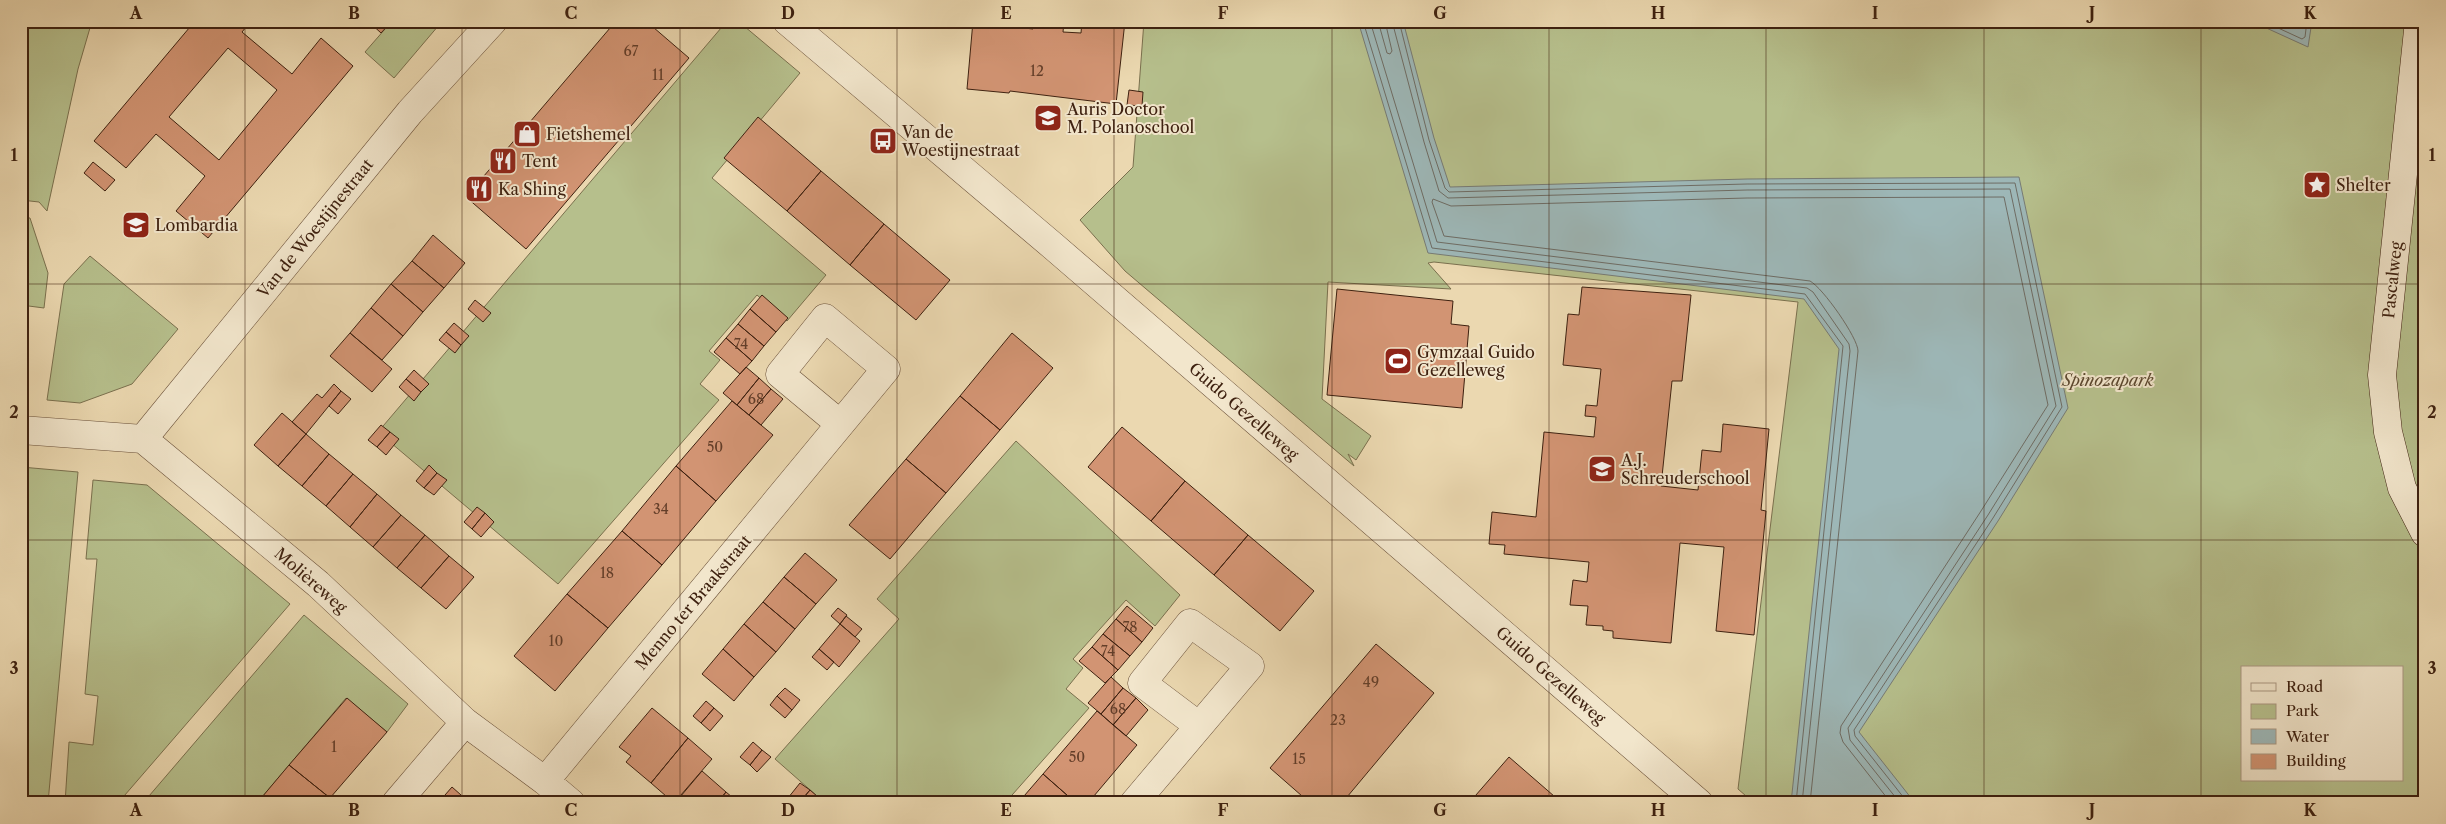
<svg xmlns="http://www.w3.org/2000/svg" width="2446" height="824" font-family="'Libre Caslon Text',serif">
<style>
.green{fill:#b6bf8c;stroke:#7a704e;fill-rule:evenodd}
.water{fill:#9db7b7;stroke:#777b74}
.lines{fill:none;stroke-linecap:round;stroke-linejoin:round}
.shore{stroke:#6e6c64;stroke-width:1}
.building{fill:#d29473;stroke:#3e2110;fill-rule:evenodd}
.street-casing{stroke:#694f38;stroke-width:29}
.secondary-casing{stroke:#3e2110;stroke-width:29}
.street{stroke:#f2e6cc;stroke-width:28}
.secondary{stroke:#f2e6cc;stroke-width:28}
.grid{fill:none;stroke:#3e2110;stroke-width:1;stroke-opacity:0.55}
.labels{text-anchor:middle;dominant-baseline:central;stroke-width:4;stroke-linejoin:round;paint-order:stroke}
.number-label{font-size:14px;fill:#633e29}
.poi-label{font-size:16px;fill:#3e2110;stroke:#f2e6cc;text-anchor:start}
.street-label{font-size:16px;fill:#3e2110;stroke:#f2e6cc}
.park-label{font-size:16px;font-style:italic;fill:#5c482f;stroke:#f2e6cc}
.neatline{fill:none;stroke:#3e2110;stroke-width:2}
.grid-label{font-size:16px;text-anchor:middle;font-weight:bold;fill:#3e2110}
</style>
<rect width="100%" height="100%" fill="#ebd8b0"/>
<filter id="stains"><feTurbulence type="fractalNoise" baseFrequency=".004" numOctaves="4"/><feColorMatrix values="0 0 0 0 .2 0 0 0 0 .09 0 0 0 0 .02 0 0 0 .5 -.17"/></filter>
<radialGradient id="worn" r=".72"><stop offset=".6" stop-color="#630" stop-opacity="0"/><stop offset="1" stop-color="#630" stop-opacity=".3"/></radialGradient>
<path class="green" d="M21,21h71l-14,48 -31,142 -8,-9 -18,-2z
M392,21h43l4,4 -45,53 -29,-26z
M727,21h11l62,52 -88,105 114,97 -39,46 -30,-26 -48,56 11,9 -20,24 19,16 -161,184 -180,-152z
M1144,21h1281v782h-671l-16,-14 60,-487 -364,-40 -6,1 23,26 -123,-7 -6,117 49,37 -15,24 -8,-6 6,12 -229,-195 -45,-51 53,-53zM2242,668h160v112h-160z
M21,217l9,1 18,55 -4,35 -23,-3z
M90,256l88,73 -46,55 -52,19 -33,-3 17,-116z
M1016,441l164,154 -25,31 -29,-26 -53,59 10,9 -17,21 23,19 -84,95h-180l-50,-44 124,-140 -22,-20z
M21,467l57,5 -30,331h-27z
M93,480l54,5 143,119 -172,199h-53l4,-61 24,3 5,-49 -13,-2 12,-135h-11z
M304,615l104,89 -21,28 -41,-34 -89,105h-114z"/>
<path class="water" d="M1358,21h45l31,117 16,49 297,-8 272,-2 49,231 -70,113 -139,211 56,71h-124l48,-454 -35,-50 -376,-46z
M2251,21h61l-4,26z"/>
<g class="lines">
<path class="shore" d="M1363,21l69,227 373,46 38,52 -47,457
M1370,21l67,221 370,46 6,4 36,52 1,7 -48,452
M1378,21l9,32 3,1 2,-3 -7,-30
M1392,21l32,121 15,49 9,7 299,-8 263,-1 46,217 -68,109 -140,213 2,12 50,63
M1399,21l30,119 16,48 4,4 298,-8 268,-1 47,224 -69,111 -139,212 1,6 53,67
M2263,21l39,18 3,-2 2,-16
M1810,803l48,-452c0,-13 -35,-63 -48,-70l-366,-45 -12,-34 1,-3 18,7 296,-8 257,-1 44,208 -67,106 -140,215 -1,7 3,9 48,61"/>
</g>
<path class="building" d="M195,21h56l-9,11 50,42 29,-36 32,28 -145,172 -32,-27 29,-35 -49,-42 -30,34 -32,-27zM228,48l49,42 -58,70 -50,-43z
M368,21h24l-11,12z
M616,21h30l43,37 -163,191 -60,-52z
M973,21h43l-1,6 18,2v-8h31l-1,11 18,1 1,-12h43l-9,83 -106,-13 -1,2 -42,-4z
M1129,90l14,2 -1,14 -15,-1z
M758,117l63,54 -34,40 -63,-53z
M93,162l22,18 -10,11 -21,-18z
M821,171l63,53 -34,41 -63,-54z
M884,224l66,56 -34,40 -66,-55z
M433,235l32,28 -21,25 -32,-27z
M412,261l32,27 -21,24 -32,-28z
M391,284l32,28 -20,24 -32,-28z
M1582,287l109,8 -9,86h-10l-11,105 37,4 4,-40 19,2 2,-28 46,5 -8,81 5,1 -12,124 -38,-4 8,-84 -44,-4 -9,100 -58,-5v-7l-10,-1v-4l-17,-1 2,-19 -18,-1 3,-25 14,2 2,-20 -85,-8 1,-9 -16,-1 3,-32 44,5 8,-85 50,5 2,-20 -11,-1 1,-11 11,1 4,-37 -38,-4 5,-51 11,1z
M1337,289l116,12 -2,23 18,2 -7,82 -135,-13z
M762,295l26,23 -12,14 -26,-23z
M475,300l16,13 -8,9 -15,-13z
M371,308l32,28 -21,24 -32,-27z
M750,309l26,23 -12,14 -26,-22z
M21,321l7,1 -3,23h-4z
M454,323l15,13 -8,9 -15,-13z
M738,324l26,22 -12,15 -26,-23z
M446,332l15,13 -6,8 -16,-13z
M350,333l42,36 -20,23 -42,-36z
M1012,333l41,35 -53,62 -40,-34z
M726,338l26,23 -12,13 -26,-22z
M746,367l13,11 -22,27 -14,-12z
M414,370l15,14 -8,8 -15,-13z
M759,378l12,11 -22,26 -12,-10z
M406,379l15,13 -7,9 -15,-14z
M334,384l7,7 -35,43 -14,-12 25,-28 5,4z
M771,389l12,10 -22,26 -12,-10z
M341,391l10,8 -13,15 -9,-8z
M960,396l40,34 -54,63 -40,-34z
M732,401l41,34 -57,66 -40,-35z
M282,413l24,21 -28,32 -24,-21z
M381,425l9,7 -13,15 -9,-7z
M1122,427l63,54 -34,40 -63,-54z
M390,432l9,7 -13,16 -9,-8z
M306,434l23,20 -27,32 -24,-20z
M329,454l24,20 -27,32 -24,-20z
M906,459l40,34 -56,66 -41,-34z
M429,465l8,8 -13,15 -8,-7z
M676,466l40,35 -54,64 -40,-34z
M437,473l10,7 -13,15 -10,-7z
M353,474l24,20 -27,33 -24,-21z
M1185,481l63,54 -34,40 -63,-54z
M377,494l24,21 -28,32 -23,-20z
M477,507l8,6 -13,16 -8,-7z
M485,513l9,9 -13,15 -9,-8z
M401,515l24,20 -28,33 -24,-21z
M622,531l40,34 -54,63 -41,-34z
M425,535l24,21 -28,32 -24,-20z
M1248,535l66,56 -34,40 -66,-56z
M805,553l32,27 -21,24 -32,-27z
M449,556l25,21 -28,32 -25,-21z
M784,577l32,27 -21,25 -32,-27z
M567,594l41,34 -53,63 -41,-35z
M763,602l32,27 -19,23 -32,-28z
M1127,606l26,22 -11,14 -26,-23z
M838,608l9,7 -7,9 -9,-8z
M846,616l16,13 -7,8 -15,-13z
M1116,619l26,23 -12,14 -27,-22z
M744,624l32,28 -22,25 -31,-28z
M840,624l20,17 -21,26 -20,-18z
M1103,634l27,22 -12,14 -26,-23z
M1376,644l58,49 -92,110h-32l-40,-35z
M1092,647l26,23 -13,13 -26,-22z
M723,649l31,28 -20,24 -32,-27z
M819,649l15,13 -7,8 -15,-13z
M1111,677l12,11 -22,26 -13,-11z
M785,688l15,12 -8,10 -15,-14z
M1123,688l13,10 -23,27 -12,-11z
M777,696l15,14 -7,8 -15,-13z
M347,698l40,34 -57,66 -41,-33z
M1136,698l12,12 -22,26 -13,-11z
M706,701l8,7 -13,15 -8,-7z
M652,708l36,30 -37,45 -25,-21 5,-6 -12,-9z
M714,708l9,8 -13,15 -9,-8z
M1097,711l40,34 -49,58h-12l-33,-29z
M688,738l24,21 -38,44 -23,-20z
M753,742l9,8 -12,15 -10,-8z
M762,750l9,7 -14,15 -7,-7z
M1509,757l53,46h-93z
M289,765l41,33 -4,5h-69z
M702,771l24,21 -9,11h-42z
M1043,774l33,29h-58z
M800,783l10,7 -11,13h-5l-6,-5z
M452,787l18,16h-32z
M810,790l8,7 -4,6h-15z
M726,792l13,11h-22z"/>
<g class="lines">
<defs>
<path id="street" d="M787,21l266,225 646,557
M21,430l122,9 175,145 147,138 80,59 26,22
M143,439l267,-327 83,-91
M545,781l341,-412 -61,-51 -45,56 60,50
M396,803l69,-81
M1134,803l116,-137 -60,-43 -48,60 57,43"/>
<path id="secondary" d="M2419,21l-37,354 6,57 14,56 23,45"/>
</defs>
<use href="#street" class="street-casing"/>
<use href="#secondary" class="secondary-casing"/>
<use href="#street" class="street"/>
<use href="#secondary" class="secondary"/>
</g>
<path class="grid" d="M245,21v782M462,21v782M680,21v782M897,21v782M1114,21v782M1332,21v782M1549,21v782M1766,21v782M1984,21v782M2201,21v782M21,284h2404M21,540h2404"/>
<defs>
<symbol id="school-square" viewBox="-11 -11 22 22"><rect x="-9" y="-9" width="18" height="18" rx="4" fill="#8f2418" stroke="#f2e6cc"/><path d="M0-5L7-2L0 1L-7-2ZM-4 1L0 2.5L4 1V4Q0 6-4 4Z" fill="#fff"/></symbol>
<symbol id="shop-square" viewBox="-11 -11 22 22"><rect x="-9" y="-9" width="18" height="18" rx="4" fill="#8f2418" stroke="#f2e6cc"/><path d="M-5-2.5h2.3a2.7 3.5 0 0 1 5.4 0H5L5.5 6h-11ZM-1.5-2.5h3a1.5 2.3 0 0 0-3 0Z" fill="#fff"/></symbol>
<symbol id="bus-square" viewBox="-11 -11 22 22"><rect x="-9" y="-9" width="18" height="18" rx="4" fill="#8f2418" stroke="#f2e6cc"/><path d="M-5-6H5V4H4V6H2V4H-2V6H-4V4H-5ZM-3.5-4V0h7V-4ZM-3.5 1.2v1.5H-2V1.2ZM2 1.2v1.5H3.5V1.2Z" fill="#fff"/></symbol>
<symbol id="restaurant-square" viewBox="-11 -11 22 22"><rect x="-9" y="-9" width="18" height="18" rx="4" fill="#8f2418" stroke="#f2e6cc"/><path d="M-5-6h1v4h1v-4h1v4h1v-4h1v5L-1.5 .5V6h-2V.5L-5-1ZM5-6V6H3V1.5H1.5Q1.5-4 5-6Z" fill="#fff"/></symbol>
<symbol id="sight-square" viewBox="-11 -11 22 22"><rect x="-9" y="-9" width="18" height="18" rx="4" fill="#8f2418" stroke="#f2e6cc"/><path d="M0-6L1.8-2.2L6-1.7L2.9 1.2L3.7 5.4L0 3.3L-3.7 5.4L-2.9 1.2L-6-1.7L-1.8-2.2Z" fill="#fff"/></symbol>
<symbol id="stadium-square" viewBox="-11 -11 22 22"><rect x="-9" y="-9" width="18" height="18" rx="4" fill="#8f2418" stroke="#f2e6cc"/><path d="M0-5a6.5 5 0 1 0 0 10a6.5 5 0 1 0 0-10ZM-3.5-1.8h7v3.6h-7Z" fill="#fff"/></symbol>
</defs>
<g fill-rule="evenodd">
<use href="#school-square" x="1032" y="102" width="32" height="32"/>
<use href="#shop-square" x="511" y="118" width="32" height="32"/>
<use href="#bus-square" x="867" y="125" width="32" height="32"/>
<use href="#restaurant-square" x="487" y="145" width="32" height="32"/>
<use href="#sight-square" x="2301" y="169" width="32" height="32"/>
<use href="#restaurant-square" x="463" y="173" width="32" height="32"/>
<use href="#school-square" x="120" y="209" width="32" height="32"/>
<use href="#stadium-square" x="1382" y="345" width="32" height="32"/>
<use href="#school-square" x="1586" y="453" width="32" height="32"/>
</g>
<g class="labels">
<g class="number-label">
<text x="631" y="51">67</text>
<text x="1037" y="71">12</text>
<text x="658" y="75">11</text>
<text x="741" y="344">74</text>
<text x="756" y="399">68</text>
<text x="715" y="447">50</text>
<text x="661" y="509">34</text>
<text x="607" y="573">18</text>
<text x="1130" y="627">78</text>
<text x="556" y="641">10</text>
<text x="1108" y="651">74</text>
<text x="1371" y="682">49</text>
<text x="1118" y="709">68</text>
<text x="1338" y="720">23</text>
<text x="334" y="747">1</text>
<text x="1077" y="757">50</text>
<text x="1299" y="759">15</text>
</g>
<g class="poi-label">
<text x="1067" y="109">Auris Doctor<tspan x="1067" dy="18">M. Polanoschool</tspan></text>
<text x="902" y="132">Van de<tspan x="902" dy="18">Woestijnestraat</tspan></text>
<text x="546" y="134">Fietshemel</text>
<text x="522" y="161">Tent</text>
<text x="2336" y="185">Shelter</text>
<text x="498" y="189">Ka Shing</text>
<text x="155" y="225">Lombardia</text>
<text x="1417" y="352">Gymzaal Guido<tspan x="1417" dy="18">Gezelleweg</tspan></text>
<text x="1621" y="460">A.J.<tspan x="1621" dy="18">Schreuderschool</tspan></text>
</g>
<g class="street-label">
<text transform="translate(315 228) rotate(-51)">Van de Woestijnestraat</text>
<text transform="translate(2392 280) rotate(-84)">Pascalweg</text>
<text transform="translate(1244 411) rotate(41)">Guido Gezelleweg</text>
<text transform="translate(311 580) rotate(41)">Molièreweg</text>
<text transform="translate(693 602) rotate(-50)">Menno ter Braakstraat</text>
<text transform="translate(1551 675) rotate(41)">Guido Gezelleweg</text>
</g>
<g class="park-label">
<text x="2108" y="380">Spinozapark</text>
</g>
</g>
<rect width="2446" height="824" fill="none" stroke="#ebd8b0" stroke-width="55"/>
<rect x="2241" y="666" width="162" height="115" fill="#f2e6cc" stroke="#aa9781"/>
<rect x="2251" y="683" width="25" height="8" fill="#f2e6cc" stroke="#aa9781"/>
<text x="2286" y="692" font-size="15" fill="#3e2110">Road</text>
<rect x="2251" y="704" width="25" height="15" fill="#b6bf8c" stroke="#aa9781"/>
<text x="2286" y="716" font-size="15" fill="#3e2110">Park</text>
<rect x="2251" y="729" width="25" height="15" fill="#9db7b7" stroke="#aa9781"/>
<text x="2286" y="742" font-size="15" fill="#3e2110">Water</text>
<rect x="2251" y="754" width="25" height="15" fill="#d29473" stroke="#aa9781"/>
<text x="2286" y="766" font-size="15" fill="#3e2110">Building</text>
<rect x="28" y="28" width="2390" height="768" class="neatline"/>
<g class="grid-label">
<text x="136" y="19">A</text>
<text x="354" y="19">B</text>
<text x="571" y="19">C</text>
<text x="788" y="19">D</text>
<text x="1006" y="19">E</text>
<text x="1223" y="19">F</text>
<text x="1440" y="19">G</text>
<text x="1658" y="19">H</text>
<text x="1875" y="19">I</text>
<text x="2092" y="19">J</text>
<text x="2310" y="19">K</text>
<text x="14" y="161">1</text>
<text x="2432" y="161">1</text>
<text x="14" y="418">2</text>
<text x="2432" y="418">2</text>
<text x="14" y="674">3</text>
<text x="2432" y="674">3</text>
<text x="136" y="816">A</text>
<text x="354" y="816">B</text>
<text x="571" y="816">C</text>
<text x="788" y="816">D</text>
<text x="1006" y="816">E</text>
<text x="1223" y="816">F</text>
<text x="1440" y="816">G</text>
<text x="1658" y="816">H</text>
<text x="1875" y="816">I</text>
<text x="2092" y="816">J</text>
<text x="2310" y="816">K</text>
</g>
<rect width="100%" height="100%" filter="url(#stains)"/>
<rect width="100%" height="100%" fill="url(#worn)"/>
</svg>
